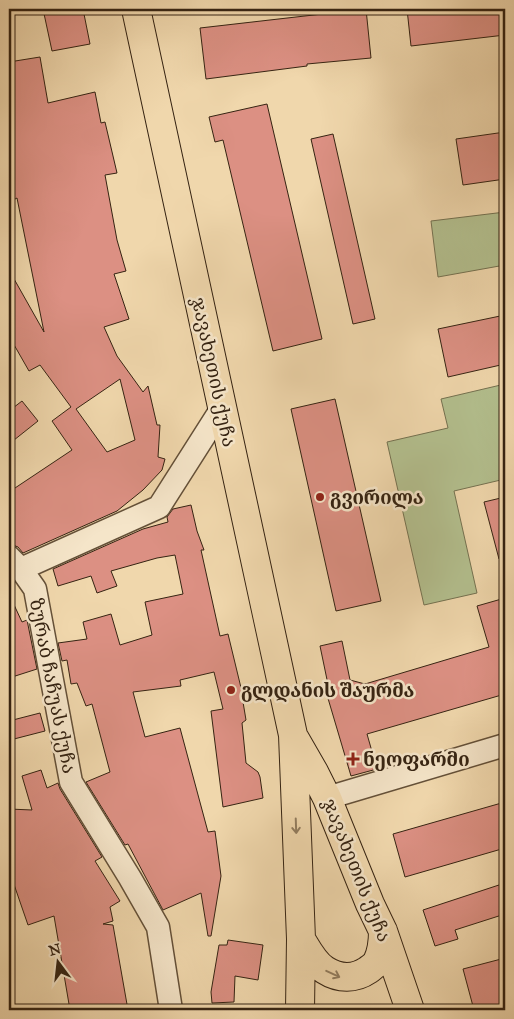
<svg xmlns="http://www.w3.org/2000/svg" width="514" height="1019" font-family="'IM FELL Great Primer','Noto Serif Georgian',serif">
<style>
.green{fill:#b3bf8e;stroke:#747150}
.building{fill:#dc9083;stroke:#352312;fill-rule:evenodd}
.lines{fill:none;stroke-linecap:round;stroke-linejoin:round}
.minor-casing{stroke:#645038;stroke-width:25}
.primary-casing{stroke:#352312;stroke-width:30}
.minor{stroke:#f5e5c9;stroke-width:22}
.primary{stroke:#f0d7ac;stroke-width:28}
.oneway{stroke:#927d5f}
.poi-dot{fill:#8f2418;stroke:#f5e5c9;stroke-width:2}
.labels{text-anchor:middle;dominant-baseline:central;stroke-width:5;stroke-linejoin:round;paint-order:stroke}
.street-label{font-size:19px;fill:#352312;stroke:#f5e5c9}
.poi-label{font-size:19px;font-weight:bold;fill:#352312;stroke:#f5e5c9;text-anchor:start}
</style>
<rect width="100%" height="100%" fill="#f0d7ac"/>
<filter id="stains"><feTurbulence type="fractalNoise" baseFrequency=".004" numOctaves="4"/><feColorMatrix values="0 0 0 0 .2 0 0 0 0 .09 0 0 0 0 .02 0 0 0 .5 -.17"/></filter>
<radialGradient id="worn" r=".72"><stop offset=".6" stop-color="#630" stop-opacity="0"/><stop offset="1" stop-color="#630" stop-opacity=".3"/></radialGradient>
<path class="green" d="M505,212v53l-67,12 -7,-56z
M505,384v95l-51,12 23,102 -53,12 -37,-163 61,-14 -7,-29z"/>
<path class="building" d="M43,9h40l7,35 -38,7z
M366,9l5,49 -64,6v2l-101,13 -6,-51z
M407,9h98v26l-94,11z
M40,57l8,46 47,-11 6,31 4,-1 12,51 -12,2 12,65 9,31 -12,3 15,45 -25,8 13,29 26,36 5,-6 9,39h3l-2,32 7,2 -3,11 -19,20 -26,21 -94,42 -5,-6 -5,-2 -4,-1v-52l63,-42 -20,-29 19,-14 -31,-42 -11,6 -20,-35v-66l35,62 -27,-134 -8,4v-140zM120,379l15,61 -28,12 -31,-43z
M267,104l55,235 -49,12 -50,-211 -8,2 -6,-25z
M505,132v47l-42,6 -7,-46z
M333,134l42,185 -22,5 -42,-185z
M505,315v49l-57,13 -10,-48z
M335,399l46,202 -45,10 -45,-202z
M22,401l16,20 -29,23v-33z
M505,497v61l-6,1 -15,-57z
M191,505l6,26 7,19h-3l19,86 8,-2 15,62h-1l4,24 -4,3 4,40 12,9 2,5 3,21 -40,9 -12,-96 12,-2 -9,-37 -34,8 1,6 -48,6 12,45 35,-9 28,104 7,-1 6,45 -10,60h-3l-7,-43 -38,17 -35,-66 -3,1 -39,-63 24,-10 -18,-68 -6,2 -9,-23 -6,1 -4,-24 -5,1 -4,-18 29,-4 -4,-17 28,-8 9,31 32,-10 -7,-33 38,-8 -8,-39 -18,3 -46,13 6,15 -20,7 -6,-17 -33,10 -5,-17 90,-40 25,-7 -1,-5 6,-8z
M9,594l13,28 5,-2 10,49 -28,9z
M505,598v96l-138,40 10,35 -26,7 -24,-81 3,-1 -10,-48 22,-5 8,39 15,4 124,-37 -12,-41z
M40,713l5,18 -31,8 -5,-18z
M41,770l6,18 11,-5 2,6 42,68 -7,4 25,40 -10,6 3,14 -10,3 10,1 15,85h-58l-16,-94 -26,9 -19,-55v-61l23,1 -10,-34z
M505,802v46l-100,29 -12,-43z
M505,883v31l-50,16 3,9 -23,7 -12,-36z
M228,940l35,5 -5,35 -23,-4 -1,26 -22,1 -1,-11 8,-47h8z
M505,958v52h-31l-11,-41z"/>
<g class="lines">
<defs>
<path id="minor" d="M9,557l12,12 14,20 36,193 59,96 28,49 13,83
M21,569l138,-62 63,-99
M327,798l178,-53"/>
<path id="primary" d="M136,9l157,726 8,204 -1,71
M295,739l19,33 13,26 43,106 13,27 27,79
M301,939c6,10 13,24 24,31 14,9 30,9 43,0 4,-3 7,-5 9,-8 5,-10 6,-20 6,-31"/>
</defs>
<use href="#minor" class="minor-casing"/>
<use href="#primary" class="primary-casing"/>
<use href="#minor" class="minor"/>
<use href="#primary" class="primary"/>
</g>
<defs><path id="oneway-shaft" d="M-6 0H5M1.5-3L5.5 0L1.5 3" fill="none" stroke-width="1.6" stroke-linecap="round" stroke-linejoin="round" transform="scale(1.25)"/></defs>
<g class="oneway">
<use href="#oneway-shaft" transform="translate(296 826) rotate(88)"/>
<use href="#oneway-shaft" transform="translate(333 974) rotate(25)"/>
</g>
<g class="poi-dot">
<circle cx="320" cy="497" r="5"/>
<circle cx="231" cy="690" r="5"/>
<path d="M350.5 751.5h5v5h5v5h-5v5h-5v-5h-5v-5h5z"/>
</g>
<g class="labels">
<g class="street-label">
<text transform="translate(214 372) rotate(78)">ჯავახეთის ქუჩა</text>
<text transform="translate(53 686) rotate(79)">ზურაბ ჩაჩუას ქუჩა</text>
<text transform="translate(357 870) rotate(68)">ჯავახეთის ქუჩა</text>
</g>
<g class="poi-label">
<text x="330" y="497">გვირილა</text>
<text x="241" y="690">გლდანის შაურმა</text>
<text x="363" y="759">ნეოფარმი</text>
</g>
</g>
<rect width="514" height="1019" fill="none" stroke="#f0d7ac" stroke-width="30"/>
<rect x="10" y="10" width="494" height="999" fill="none" stroke="#352312" stroke-width="2.5"/>
<rect x="15" y="15" width="484" height="989" fill="none" stroke="#352312"/>
<g transform="translate(58 962) rotate(345)" stroke="#f5e5c9" stroke-width="4" paint-order="stroke">
<path d="M0-4L9 19L0 12L-9 19Z" fill="#352312"/>
<text y="-8" font-size="14" font-weight="bold" text-anchor="middle" fill="#352312">N</text>
</g>
<rect width="100%" height="100%" filter="url(#stains)"/>
<rect width="100%" height="100%" fill="url(#worn)"/>
</svg>
